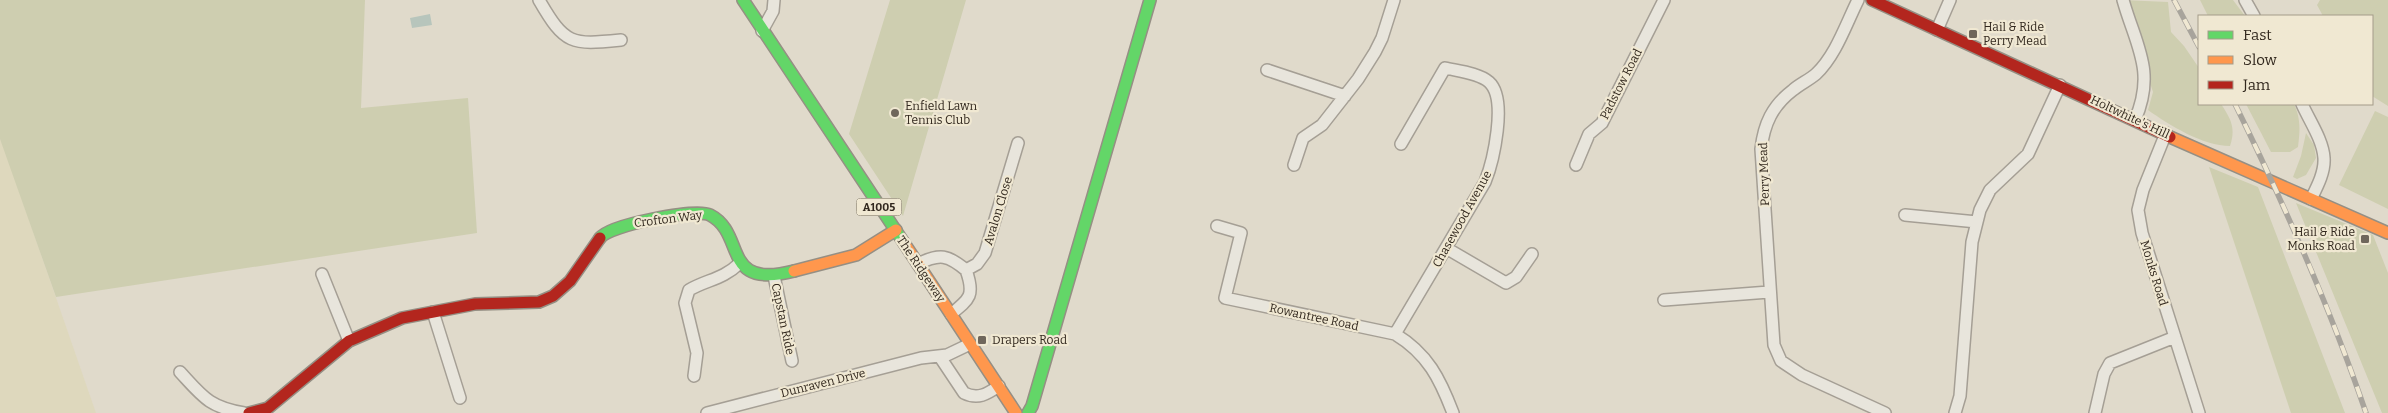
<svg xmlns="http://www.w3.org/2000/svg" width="2388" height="413" font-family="Bitter,serif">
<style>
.farmland{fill:#ded8bd}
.green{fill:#ceceb0}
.water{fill:#b7c5bc}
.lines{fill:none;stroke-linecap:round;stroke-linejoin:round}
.street-casing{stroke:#a59f95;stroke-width:14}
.fast-casing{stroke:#958f84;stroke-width:14}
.slow-casing{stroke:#958f84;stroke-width:14}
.jam-casing{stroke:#958f84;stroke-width:14}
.street{stroke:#e8e5dc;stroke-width:11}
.fast{stroke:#63d668;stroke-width:11}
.slow{stroke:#ff974d;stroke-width:11}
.jam{stroke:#b3261e;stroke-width:11}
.rail-casing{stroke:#a8a49c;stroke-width:5.5}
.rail{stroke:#f0e8d2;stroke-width:4;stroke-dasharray:11;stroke-linecap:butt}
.poi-dot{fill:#6f665b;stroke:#f0e8d2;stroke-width:2}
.labels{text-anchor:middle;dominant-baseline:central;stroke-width:4.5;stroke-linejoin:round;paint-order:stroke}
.shield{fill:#f0e8d2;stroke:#6b6254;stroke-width:1}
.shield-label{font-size:11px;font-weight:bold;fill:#32281e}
.poi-label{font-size:12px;fill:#32281e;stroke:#f0e8d2;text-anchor:start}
.street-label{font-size:12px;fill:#32281e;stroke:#f0e8d2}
</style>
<rect width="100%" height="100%" fill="#e0dacb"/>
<path class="farmland" d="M0,139l3,6 93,268h-96z"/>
<path class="green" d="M0,0h365l-4,108 107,-10 9,135 -421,64 -56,-158z
M890,0h76l-63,216 -54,-82z
M2122,0l46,2 3,30 13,14 15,22v36h22c10,15 15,24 9,42 -27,0 -61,-21 -82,-36l5,-18z
M2200,0h33l12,16h-37z
M2320,0h68v106l-16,-10v-80h-49l-6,-11z
M2246,104h48c7,15 6,27 4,43l-8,5h-19z
M2375,111l13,6v92l-49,-24z
M2306,133l8,12 2,13 -10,17 -9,4 -4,-2 8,-21z
M2209,167l49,20 87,226h-54z
M2296,203l77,32 15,38v140h-6z"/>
<path class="water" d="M430,14l2,11 -20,3 -2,-10z"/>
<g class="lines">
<defs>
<path id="street" d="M539,0c26,45 32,45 82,40
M1858,0c-12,24 -22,55 -42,74 -7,6 -16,10 -23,16 -21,16 -29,34 -32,59l13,196 7,16 21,14 83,38
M2123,0c13,46 33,71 12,120
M2245,0l9,16
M1937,30l13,-30
M762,31l11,-20 1,-11
M1267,70l78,26
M2302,104c7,16 21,36 22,54 1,14 -7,29 -13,41
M2166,133l-23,57 -5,20 4,23 57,180
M1294,165l9,-27 19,-13 36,-46 17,-27 7,-14 12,-38
M1576,165l13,-31 13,-11 62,-123
M1905,215l72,7
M1217,226l24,7 -16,65 170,36c33,20 45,45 58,79
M1446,248l60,35 10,-6 16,-23
M918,264c22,-11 30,-9 48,6 9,25 4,29 -15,44
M966,270l11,-6 8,-11 33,-110
M322,274l27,67
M774,276l18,85
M1664,300l105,-8
M433,312l27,86
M1395,334l90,-152c8,-20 23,-83 4,-100 -10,-9 -31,-11 -44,-14l-44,76
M940,357l24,36c14,7 23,1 35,-7
M180,372c23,25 29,35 64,41
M694,376l3,-23 -12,-50 4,-13c19,-11 33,-10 51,-27
M707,413l214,-55 26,-3 23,-11
M1955,413l5,-17 12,-154 8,-32 10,-20 38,-36 32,-69
M2095,413l9,-39 6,-11 65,-26"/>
<path id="fast" d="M743,0l161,243
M600,238c9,-13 96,-30 110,-23 37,19 10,75 84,56
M1028,413l4,-7 118,-406"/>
<path id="slow" d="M2170,137l218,96
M904,243l112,170
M794,271l62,-16 40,-25"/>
<path id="jam" d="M1872,0l298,137
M249,413l19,-5 81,-67 53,-23 73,-14 64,-2 14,-6 17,-15 30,-43"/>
</defs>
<use href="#street" class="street-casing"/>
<use href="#fast" class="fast-casing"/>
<use href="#slow" class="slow-casing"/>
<use href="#jam" class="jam-casing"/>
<use href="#street" class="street"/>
<use href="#fast" class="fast"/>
<use href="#slow" class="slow"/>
<use href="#jam" class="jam"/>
<defs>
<path id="rail" d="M2174,0l25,47
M2235,104c49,100 95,203 131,309"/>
</defs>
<use href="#rail" class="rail-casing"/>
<use href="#rail" class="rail"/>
</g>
<g class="poi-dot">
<rect x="1968" y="29" width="10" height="10" rx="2.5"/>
<circle cx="895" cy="113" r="5"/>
<rect x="2360" y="234" width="10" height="10" rx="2.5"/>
<rect x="977" y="335" width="10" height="10" rx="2.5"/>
</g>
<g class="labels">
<rect class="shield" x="856.5" y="198.5" width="45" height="17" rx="4"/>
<g class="shield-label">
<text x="879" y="207">A1005</text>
</g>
<g class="poi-label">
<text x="1983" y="27">Hail &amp; Ride<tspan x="1983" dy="14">Perry Mead</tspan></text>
<text x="905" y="106">Enfield Lawn<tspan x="905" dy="14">Tennis Club</tspan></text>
<text x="2355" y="232" text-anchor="end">Hail &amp; Ride<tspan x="2355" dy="14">Monks Road</tspan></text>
<text x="992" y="340">Drapers Road</text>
</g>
<g class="street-label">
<text transform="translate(1621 84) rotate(-63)">Padstow Road</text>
<text transform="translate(2130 117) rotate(25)">Holtwhite's Hill</text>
<text transform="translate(1764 174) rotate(-92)">Perry Mead</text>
<text transform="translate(998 211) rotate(-73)">Avalon Close</text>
<text transform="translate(668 219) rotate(-7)">Crofton Way</text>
<text transform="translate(1462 219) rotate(-61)">Chasewood Avenue</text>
<text transform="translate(921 269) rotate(56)">The Ridgeway</text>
<text transform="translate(2154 273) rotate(73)">Monks Road</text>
<text transform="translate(1314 317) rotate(12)">Rowantree Road</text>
<text transform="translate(783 319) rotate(78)">Capstan Ride</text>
<text transform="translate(823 383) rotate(-14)">Dunraven Drive</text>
</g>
</g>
<rect x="2198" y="15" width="175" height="90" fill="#f0e8d2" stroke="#a49b8a"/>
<rect x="2208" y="31" width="25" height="8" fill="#63d668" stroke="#a49b8a"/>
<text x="2243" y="40" font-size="15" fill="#32281e">Fast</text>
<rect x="2208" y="56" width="25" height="8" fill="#ff974d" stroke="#a49b8a"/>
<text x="2243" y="65" font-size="15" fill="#32281e">Slow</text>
<rect x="2208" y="81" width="25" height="8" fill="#b3261e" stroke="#a49b8a"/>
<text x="2243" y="90" font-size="15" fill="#32281e">Jam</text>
</svg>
